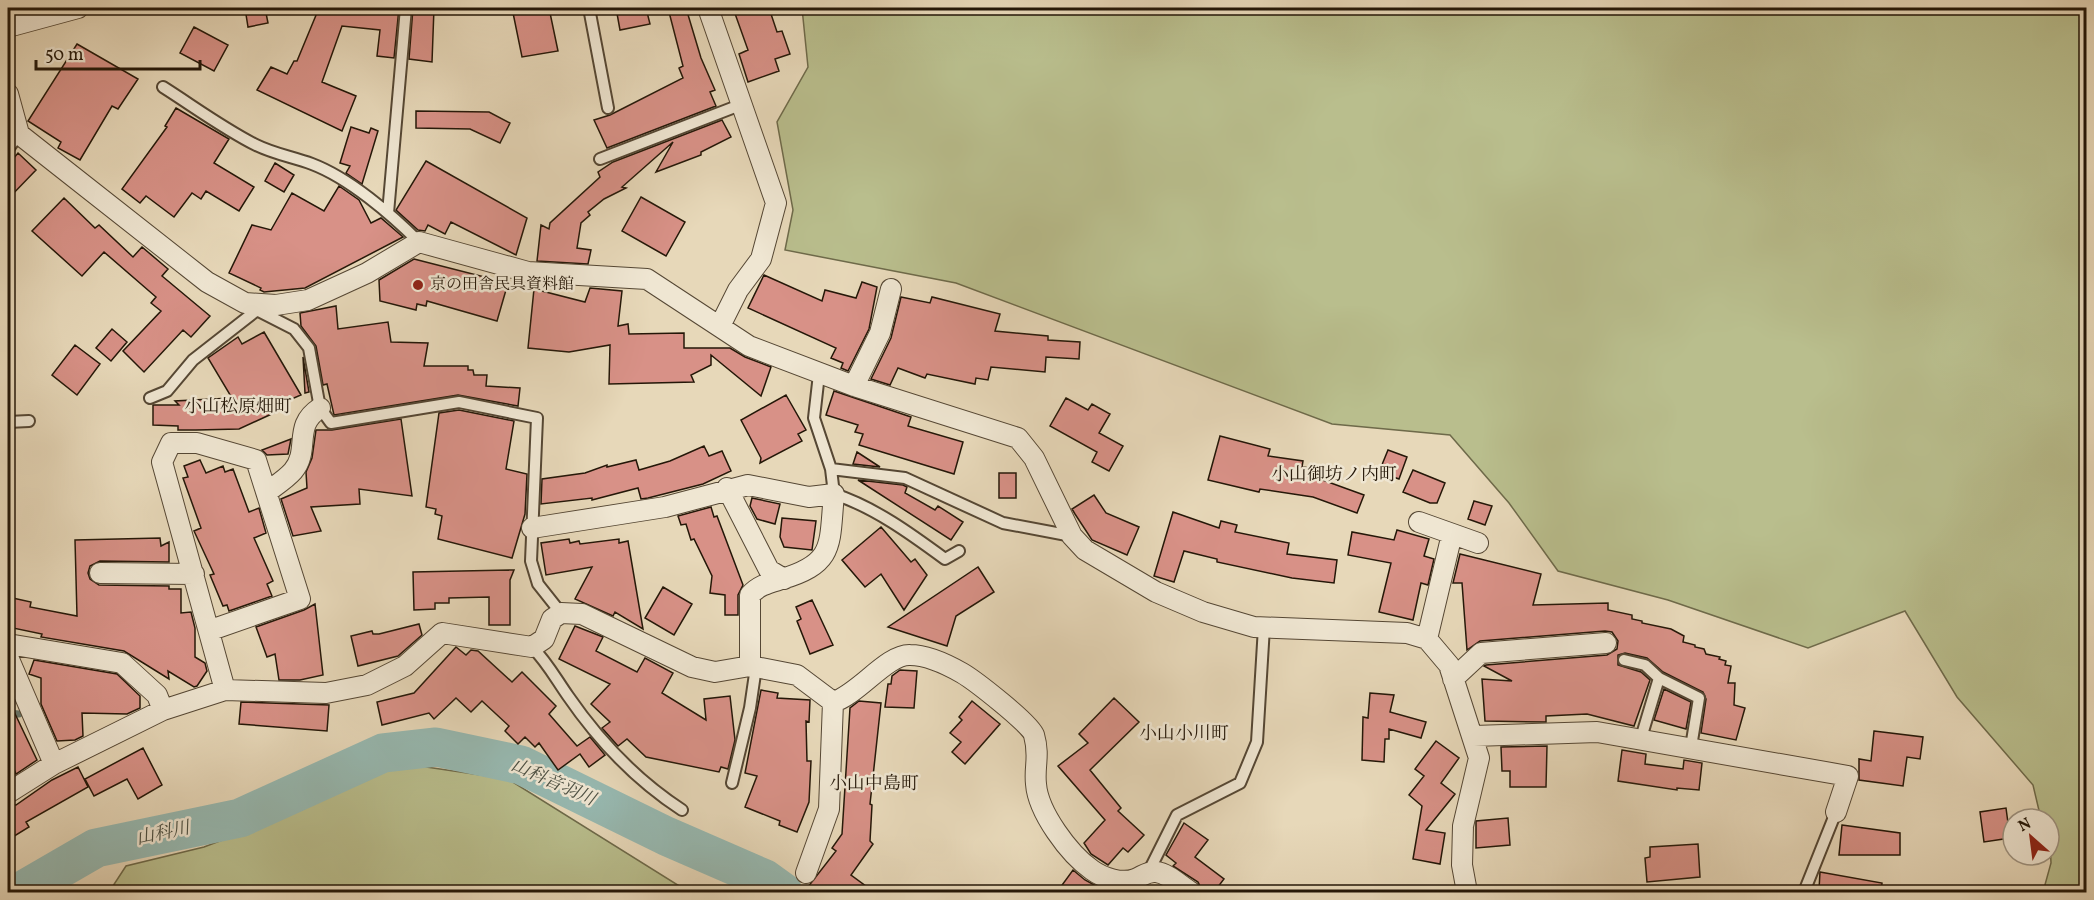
<svg xmlns="http://www.w3.org/2000/svg" width="2094" height="900" font-family="Vollkorn,'Noto Serif JP',serif">
<style>
.green{fill:#b9be8d;stroke:#6e6a4a;stroke-width:1.5}
.lines{fill:none;stroke-linecap:round;stroke-linejoin:round}
.stream{stroke:#69786d;stroke-width:7}
.river{stroke:#97b9b1;stroke-width:39}
.building{fill:#d89187;stroke:#241708;stroke-width:1.5}
.lane-casing{stroke:#554734;stroke-width:14}
.street-casing{stroke:#554734;stroke-width:22}
.lane{stroke:#efe6d2;stroke-width:10}
.street{stroke:#efe6d2;stroke-width:20}
.poi-dot{fill:#8f2418;stroke:#efe6d2;stroke-width:2}
.labels{text-anchor:middle;dominant-baseline:central;stroke-width:5;stroke-linejoin:round;paint-order:stroke}
.poi-label{font-size:16px;fill:#241708;stroke:#efe6d2;text-anchor:start}
.neighbourhood-label{font-size:18px;fill:#241708;stroke:#efe6d2}
.water-label{font-size:18px;font-style:italic;fill:#4c5043;stroke:#efe6d2}
</style>
<rect width="100%" height="100%" fill="#e7d8b9"/>
<filter id="stains"><feTurbulence type="fractalNoise" baseFrequency=".00333" numOctaves="4"/><feColorMatrix values="0 0 0 0 .2 0 0 0 0 .09 0 0 0 0 .02 0 0 0 .5 -.17"/></filter>
<radialGradient id="worn" r=".72"><stop offset=".6" stop-color="#630" stop-opacity="0"/><stop offset="1" stop-color="#630" stop-opacity=".3"/></radialGradient>
<path class="green" d="M802,8h1284v884h-43l8,-29 -2,-44h-8l-8,-34 -76,-88 -52,-86 -97,37 -140,-48 -110,-29 -49,-68 -59,-68 -118,-11 -376,-141 -171,-33 8,-40 -16,-88 31,-55z
M399,763l109,16 181,113h-580l17,-26 78,-19 97,-37z"/>
<g class="lines">
<path class="stream" d="M8,713l11,1"/>
<path class="river" d="M20,892l76,-44 144,-30 143,-65 53,-6 85,18 145,71 99,43 18,13"/>
</g>
<path class="building" d="M245,8h20l3,15 -20,4z
M319,8h80l-5,50 -17,-2 3,-26 -38,-4 -20,56 34,14 -14,35 -85,-41 14,-23 16,7 7,-13h3z
M413,8h21l-2,54 -23,-3z
M512,8h37l9,43 -36,6z
M616,8h30l4,16 -30,6z
M686,8l15,50 14,32 -5,2 6,14 -109,42 -13,-28 16,-5 73,-37 -4,-10 4,-2 -14,-54z
M733,8h36l8,24 5,-1 8,23 -15,5 4,12 -31,11 -9,-28 9,-4z
M194,27l34,18 -14,26 -34,-18z
M77,44l61,35 -20,30 -6,-3 -32,54 -22,-12 3,-6 -33,-21z
M176,108l53,31 -15,24 40,24 -15,24 -33,-20 -5,8 -9,-6 -18,24 -28,-21 -6,7 -18,-14 45,-62 -2,-1z
M416,111l73,1 21,11 -10,20 -30,-14 -54,-1z
M722,120l9,17 -30,15v3l-45,17 17,-30 -51,45 4,1 -22,11 -16,13 2,3 -9,8 -4,25 14,2 -3,14 -51,-3 4,-36 8,4 1,-6 50,-46 -2,-5 15,-10z
M351,127l18,6 2,-5 7,3 -16,53 -16,-11 4,-7 -10,-3z
M18,153l18,17 -28,29v-34z
M426,161l101,57 -11,37 -65,-33 -6,12 -17,-9 -3,6 -7,-1 -22,-20z
M275,163l19,12 -10,17 -19,-11z
M339,186l20,14 12,23 10,-5 22,19 -98,51 -41,4 -4,-2 1,-2 -32,-15 23,-48 19,5 21,-37 32,18z
M641,197l44,25 -19,34 -44,-25z
M64,198l31,30 4,-3 34,32 9,-10 26,22 -6,7 48,40 -19,21 -8,-7 -39,42 -21,-21 38,-40 -10,-8 5,-6 -52,-45 -22,24 -50,-45z
M414,259l94,24 -11,38 -70,-20 -1,5 -9,-2 -1,6 -36,-9 -1,-21z
M764,275l58,26 3,-11 31,8 6,-16 15,5 -8,42 -21,42 -7,-3 2,-5 -12,-5 5,-10 -88,-40z
M590,288l32,3 -4,35 10,-2 1,10 55,-1v15h46l15,9 26,10 -10,29 -50,-41v10l-20,10 3,7 -85,2 1,-39 -41,7 -41,-4 6,-59 51,13z
M901,297l29,6 2,-6 68,17 -5,17 53,5v4l32,2 -1,17 -33,-2 -1,15 -54,-5 -3,13 -12,-2 -1,6 -48,-10 -2,4 -27,-10 -8,17 -19,-6 20,-41z
M336,306l2,23 50,-7 3,20 37,1 -4,23h44v4h5l1,5h13l-1,11 34,2 -2,18 -60,-11 -124,20 -7,-31 -4,1 -7,-39 -15,-20 -1,-13z
M112,329l15,13 -16,19 -15,-13z
M264,332l37,63 -14,6 2,5 -50,23 -43,1h-18v-4l-25,-1v-20h26l-4,-4 57,-3 -24,-40 30,-21 4,7z
M75,345l25,19 -23,31 -25,-20z
M303,357l6,35 -4,1z
M834,391l77,26 -3,9 55,16 -9,32 -95,-29 4,-11 -8,-2 3,-7 -32,-10z
M786,395l20,35 -8,4 4,7 -42,22 1,-5 -20,-38z
M1066,398l22,12 4,-6 18,10 -11,19 24,13 -14,25 -17,-9 5,-10 -47,-26z
M459,410l55,11 -8,48 21,5 -2,40 -13,44 -74,-19 4,-23 -7,-2 1,-5 -10,-2 13,-94z
M401,419l11,77 -53,-7 1,15 -49,3 10,24 -28,5 -12,-37 26,-11 -1,-16 6,-14 4,-28h16z
M1220,436l50,13 -2,7 35,5 -1,6 16,2 -1,9 47,17 -7,18 -44,-16 -53,-8 -1,3 -51,-12z
M291,439l-3,15 -21,1 -5,-5z
M704,446l5,10 13,-5 9,20 -28,13 -55,14 -7,1 -3,-11 -46,12v-2l-51,6 1,-25 43,-6 22,-8v2l29,-7 3,10 31,-9z
M1388,450l19,7 -8,22 -20,-7z
M857,452l23,15 -27,-3z
M200,460l6,13 17,-7 2,6 8,-3 16,43 10,-4 7,25 -12,5 19,43 -6,3 5,12 -43,15 -2,-6 -4,1 -13,-31 4,-1 -20,-43 7,-3 -18,-50 5,-1 -4,-11z
M1413,470l32,13 -8,20h-7l-27,-11z
M999,473h17v25h-17z
M858,480l45,5 4,2 -2,6 30,17 3,-4 25,16 -12,18z
M1094,495l12,18 33,14 -12,28 -35,-15 -17,-26 -3,-5z
M752,498l28,6 -5,20 -18,-5 -7,-13z
M1474,501l18,5 -7,19 -17,-6z
M711,507l3,10 3,-1 26,69 -5,10v20h-13v-20l-15,-2 2,-17 -18,-37 -3,1 -5,-16 -5,1 -3,-9z
M1173,512l46,16 2,-7 16,4 -2,7 54,11 -2,11 50,6 -3,23 -42,-5 -75,-16v-3l-33,-8 -10,31 -20,-6z
M782,518l34,3 -4,29 -28,-3 -4,-10z
M881,527l30,35 4,-3 12,16 -23,35 -23,-36 -16,13 -23,-27z
M1397,530l32,9 -5,17 10,3 -6,26 -7,-2 -8,37 -34,-8 12,-49 -43,-8 4,-23 42,8z
M160,538l1,8 8,-4v20l-69,-1 -10,5 -2,7 2,6 9,6 70,1v3h12v24l10,-1 4,16v29l10,6 2,8 -10,15 -3,1 -26,-16 1,8 -45,-28 -83,-14 1,-3 -34,-7v-30l23,5 -1,5 47,9 -2,-76z
M569,539l1,4 9,-2 1,3 39,-5v4l9,-2 15,88 -28,-17 -2,4 -38,-17 17,-32 -46,8 -5,-32z
M1460,554l81,20 -8,31 75,-2v7l24,5v4l10,2v2l29,6 13,7 -1,6 12,3v2l9,2 2,5 14,3 -1,2 7,2 -1,4 6,1 -3,17h7l-1,22 11,3 -9,32 -35,-7 5,-34 -3,-7 -40,-20 -16,-14 -22,-5 -7,2v10l23,7 9,8 -16,46 -47,-12 -41,2v6l-61,-1 -3,-42 30,2 -28,-15 2,-1 121,-10 10,-6 1,-8 -6,-9 -7,-1 -125,10 -13,9 -5,-67h-9z
M978,567l16,25 -38,24 -9,30 -59,-19z
M514,570l-4,10v45h-21v-28l-40,1v5h-14v6l-21,1 -1,-38z
M663,587l29,17 -18,31 -29,-17z
M812,600l21,45 -23,9 -13,-33 4,-2 -5,-12z
M315,604l8,71 -23,5h-21l-4,-26 -8,3 -11,-30 48,-17z
M419,624l3,11 -24,21 -40,10 -7,-30 21,-5 1,3h6z
M575,626l28,11 -7,14 41,21 8,-14 28,15 -11,20 44,27 -2,-21 26,-3 5,44 -7,29 -7,-2 -2,5 -73,-15 -19,-18 -9,7 -16,-18 8,-6 -19,-18 19,-20 -51,-25z
M456,647l10,8 5,-5 7,1 34,31 10,-10 34,34 -7,8 28,32 13,-9 15,18 -16,12 -9,-13 -22,16 -19,-27 -4,4 -10,-10 -7,7 -13,-13 4,-5 -27,-25 -11,11 -15,-14 -22,21 -5,-6 -47,12 -5,-23 37,-9z
M34,660l83,14 23,22v12l-13,6 -45,-1 1,23 -8,4 -18,1 -16,-37v-26l-12,-4z
M900,670l17,1 -3,37 -29,-1 3,-23h3l1,-8z
M1664,689l27,13 -5,27 -32,-9z
M761,690l17,3 -1,5 33,2 -1,22 -3,-1 1,40h4l-2,41 -12,30 -18,-7 1,-4 -35,-14 12,-31 -12,-3z
M1370,693l24,2 -4,17 36,10 -5,16 -32,-9v10h-4l-1,23 -22,-2 1,-43 5,1z
M1114,698l25,24 -49,48 31,38 -3,3 26,24 -16,17 -5,-4 -15,17 -17,-11 -7,-11 21,-23 -47,-54 30,-23 -9,-9z
M8,699l29,61 -21,14 -2,-5 -6,3z
M859,701l22,2 -11,101 2,1 -2,36 3,3 -22,31 23,17h-70l32,-41 -4,-3 10,-14 8,-126z
M972,701l28,23 -35,40 -13,-12 9,-10 -11,-9 12,-13 -3,-3z
M241,702l88,3 -2,26 -88,-7z
M1874,731l49,6 -3,22 -13,-2 -4,29 -44,-6v-21l12,2z
M1436,741l23,17 -18,25 14,11 -29,36 19,3 -5,31 -27,-5 9,-53 -13,-11 15,-19 -9,-7z
M1547,746l-1,41h-36v-16h-8l-1,-24z
M143,748l19,37 -24,14 -11,-20 -33,17 -9,-17z
M1622,750l24,4 -1,10 38,5 1,-9 18,3 -3,27 -22,-2v2l-59,-9z
M78,767l10,20 -62,35 3,5 -21,13v-35h8l36,-25z
M2006,808l4,30 -26,4 -4,-30z
M1508,818l2,27 -34,3v-27z
M1184,823l24,17 -13,17 29,22 -10,13h-11l-5,-10 -25,-16 3,-3 -10,-8z
M1842,825l58,8v22h-61z
M1698,844l2,33 -53,5 -2,-24 5,-1v-10z
M1073,870l12,10 22,12h-50z
M1820,872l62,11 -1,9 -62,-2z"/>
<g class="lines">
<defs>
<path id="lane" d="M589,8l19,100
M163,87c30,19 61,42 93,58 18,9 37,12 56,19 37,14 79,50 107,78
M8,149l11,-15
M600,159l140,-54
M388,213l18,-205
M253,308l41,21 15,19 11,60 11,15 128,-21 78,16 -6,143 7,23 23,29
M819,374l-5,44 17,51 3,25c40,13 77,40 111,65l14,-8
M150,398l17,-7 26,-31 64,-50
M8,422l21,-1
M831,469l74,9 98,45 69,13
M532,647c15,15 24,32 36,49 31,45 68,84 114,114
M1624,660l21,5 14,13 40,20 -8,49
M1641,738l18,-60
M732,783l18,-75 6,-41
M1149,871l28,-56 63,-32 17,-41 7,-115
M1804,892l32,-80"/>
<path id="street" d="M708,8l68,195 -15,56 -23,31 -18,36
M8,27l70,-19
M8,94l11,40 188,148 38,21 31,2 32,-5 59,-27 52,-31 109,30 119,7 102,67 105,40 164,52 16,20 38,78 13,14 71,42 47,20 51,15 153,6 20,6 22,26 30,93 -16,68 -1,39 5,27
M854,386l26,-53 11,-44
M727,488l42,82 15,9
M267,492c8,-6 19,-13 26,-21 18,-22 -1,-45 27,-63
M1419,522l59,21
M532,528l133,-21 83,-22 61,12 25,-3c-5,50 2,69 -52,85 -13,4 -23,6 -32,16v71
M100,573l94,1
M211,630l89,-31 -44,-139 -59,-17h-26l-9,19 63,228
M1427,639l25,-105
M8,644l114,19 35,32 6,15
M8,657l46,107
M1453,679l28,-26 125,-10
M1474,736l123,-4 251,44 -12,36
M8,793l46,-29 109,-54 62,-20 101,3 41,-8 38,-19 37,-33 90,14 12,-8 8,-20 9,-6 21,1 110,53 23,5 35,-6 47,9 36,27c25,-7 54,-48 77,-47 17,0 38,10 52,18 12,7 69,51 72,62 6,21 0,31 2,49 2,28 33,70 56,86 11,8 30,14 43,9 8,-3 12,-8 21,-7 12,1 25,14 35,20
M806,873l23,-64 4,-107"/>
</defs>
<use href="#lane" class="lane-casing"/>
<use href="#street" class="street-casing"/>
<use href="#lane" class="lane"/>
<use href="#street" class="street"/>
</g>
<circle class="poi-dot" cx="418" cy="285" r="6"/>
<g class="labels">
<g class="poi-label">
<text x="430" y="285">京の田舎民具資料館</text>
</g>
<g class="neighbourhood-label">
<text x="238" y="407">小山松原畑町</text>
<text x="1334" y="475">小山御坊ノ内町</text>
<text x="1184" y="734">小山小川町</text>
<text x="874" y="784">小山中島町</text>
</g>
<g class="water-label">
<text transform="translate(553 783) rotate(24)">山科音羽川</text>
<text transform="translate(163 834) rotate(-12)">山科川</text>
</g>
</g>
<rect width="2094" height="900" fill="none" stroke="#e7d8b9" stroke-width="30"/>
<rect x="9" y="9" width="2076" height="882" fill="none" stroke="#241708" stroke-width="3"/>
<rect x="15" y="15" width="2064" height="870" fill="none" stroke="#241708" stroke-width="1.5"/>
<g transform="translate(2031 837) rotate(332)"><circle r="28" fill="#efe6d2" stroke="#9e9381" stroke-width="1.5"/>
<path d="M0-4.5L10 22L0 15L-10 22Z" fill="#8f2418"/>
<text y="-9" font-size="16" font-weight="bold" text-anchor="middle" fill="#241708">N</text>
</g>
<path d="M36 60v9h164v-9" fill="none" stroke="#241708" stroke-width="3"/>
<text x="45" y="60" font-size="18" fill="#241708" stroke="#efe6d2" stroke-width="4.5" paint-order="stroke">50 m</text>
<rect width="100%" height="100%" filter="url(#stains)"/>
<rect width="100%" height="100%" fill="url(#worn)"/>
</svg>
